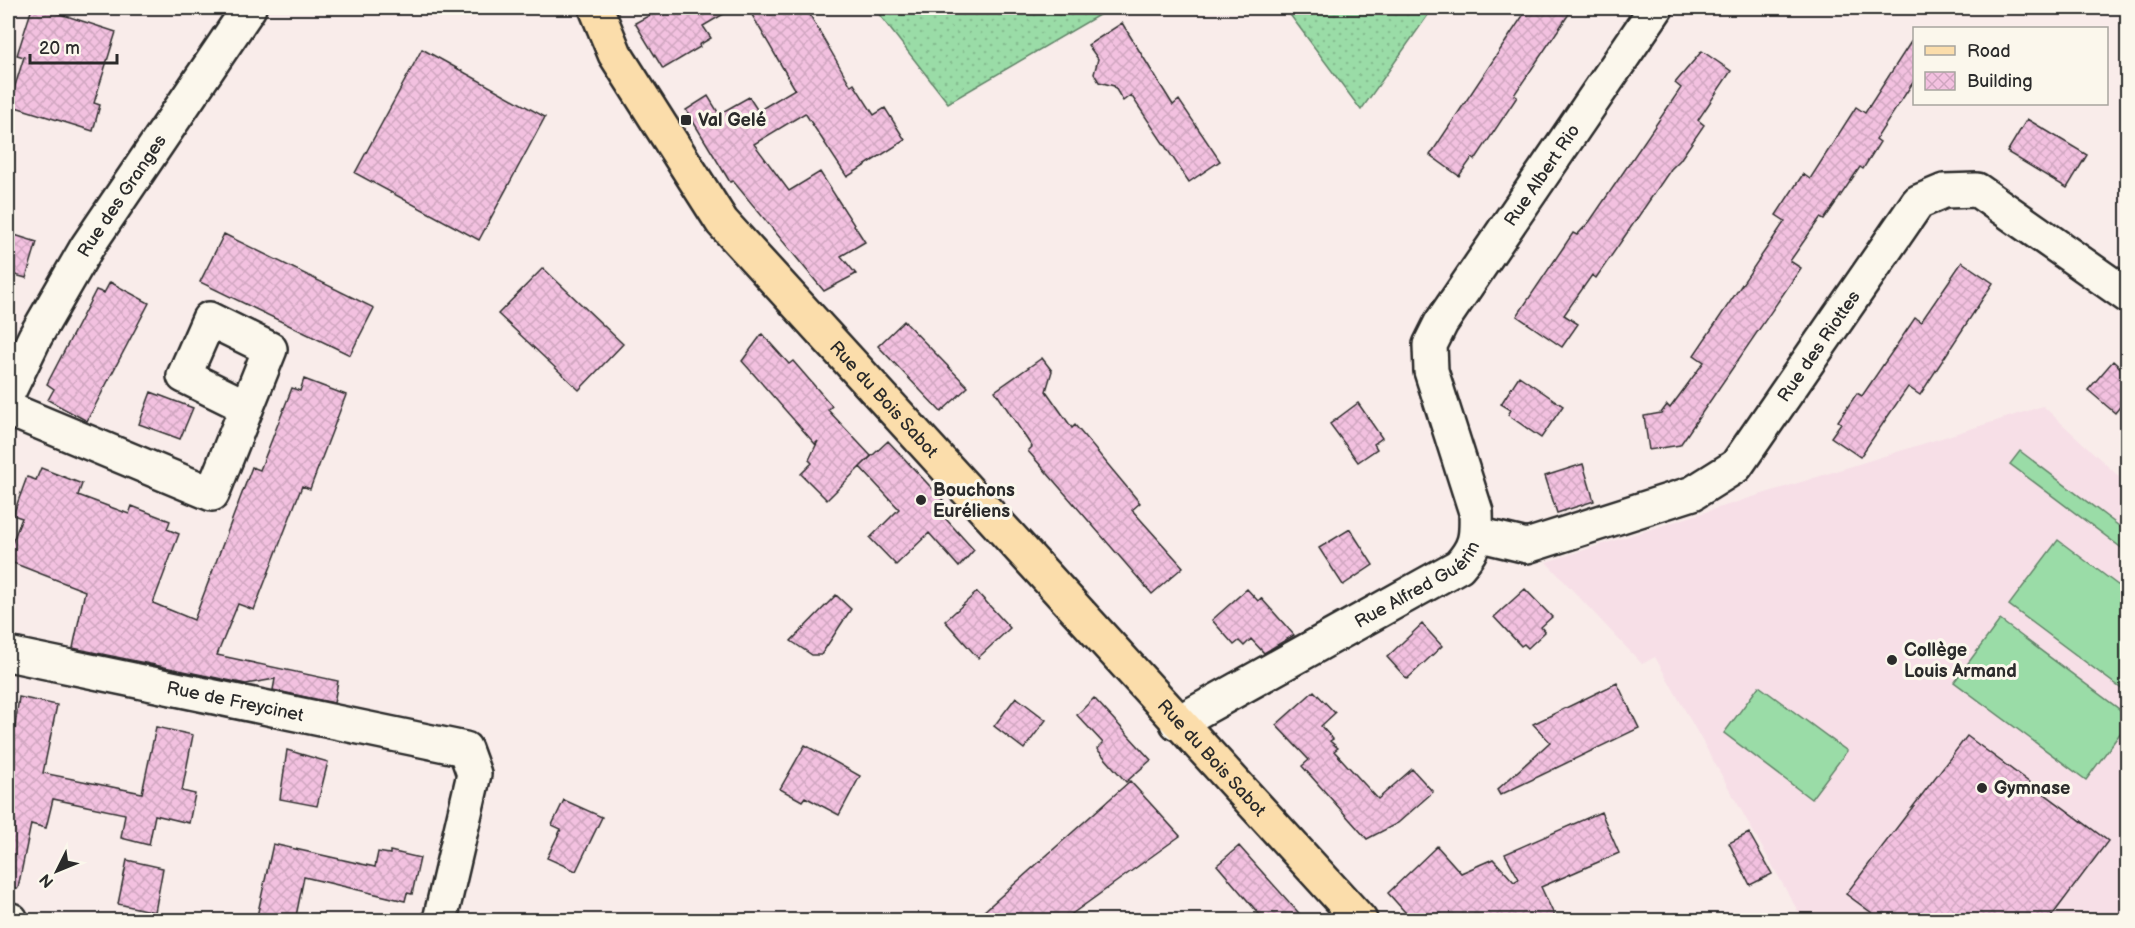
<svg xmlns="http://www.w3.org/2000/svg" width="2135" height="928" font-family="'Balsamiq Sans',sans-serif">
<style>
.built{fill:#f7dfe7}
.grass{fill:url(#grass-dots);stroke:#628469;stroke-width:1.5}
.pitch{fill:#9adca7;stroke:#628469;stroke-width:1.5}
.building{fill:url(#building-cross-hatch);stroke:#2b2b2b;stroke-width:1.5}
.lines{fill:none;stroke-linecap:round;stroke-linejoin:round}
.minor-casing{stroke:#2b2b2b;stroke-width:38}
.major-casing{stroke:#2b2b2b;stroke-width:38}
.minor{stroke:#fbf7ec;stroke-width:33}
.major{stroke:#fbddab;stroke-width:33}
.poi-dot{fill:#2b2b2b;stroke:#fbf7ec;stroke-width:2}
.labels{text-anchor:middle;dominant-baseline:central;stroke-width:6;stroke-linejoin:round;paint-order:stroke}
.poi-label{font-size:18px;font-weight:bold;fill:#2b2b2b;stroke:#fbf7ec;text-anchor:start}
.street-label{font-size:18px;fill:#2b2b2b;stroke:#fbf7ec}
</style>
<defs>
<pattern id="grass-dots" width="8" height="8" patternUnits="userSpaceOnUse" patternTransform="scale(1.5)"><rect width="8" height="8" fill="#9adca7"/><path d="M2 2h.1M6 6h.1" fill="none" stroke="#85bd90" stroke-width="1.8" stroke-linecap="round"/></pattern>
<pattern id="building-cross-hatch" width="8" height="8" patternUnits="userSpaceOnUse" patternTransform="scale(1.5)"><rect width="8" height="8" fill="#f3c1e0"/><path d="M0 0l8 8M0 8l8-8" fill="none" stroke="#d0a6c0"/></pattern>
</defs>
<rect width="100%" height="100%" fill="#f9ecea"/>
<filter id="ink" filterUnits="userSpaceOnUse"><feTurbulence type="fractalNoise" baseFrequency=".0167" numOctaves="2"/><feDisplacementMap in="SourceGraphic" scale="12" xChannelSelector="R" yChannelSelector="G"/><feConvolveMatrix kernelMatrix="1 2 1 2 8 2 1 2 1" color-interpolation-filters="sRGB"/></filter>
<g filter="url(#ink)">
<path class="built" d="M2043,406l84,78v436h-324l-148,-263 -13,7 -96,-102z"/>
<path class="grass" d="M874,8h237l-163,95z
M1285,8h148l-72,102z"/>
<path class="pitch" d="M2020,451l107,81v20l-117,-88z
M2058,540l69,52v101l-118,-88z
M2000,620l127,95v9l-41,56 -132,-98z
M1759,686l88,65 -36,48 -87,-66z"/>
<path class="building" d="M32,8h10l74,24 -22,71 6,2 -7,26 -84,-26 15,-48 -7,-2z
M663,8h71l-31,18 8,12 -12,7 1,2 -37,22 -28,-46z
M748,8h58l45,78 3,-2 20,31 11,-7 20,32 -58,37 -42,-64 -51,31 35,47 31,-19 45,70 -24,14 15,18 -32,17 -91,-110 -3,1 -44,-72 22,-14 11,18 30,-17 9,14 37,-22z
M1528,8h45l-59,87 3,2 -42,63 -3,-2 -13,18 -29,-21z
M1122,23l51,82 6,-5 41,61 -31,21 -58,-87 -8,6 -9,-15 -15,-4 -5,-8 4,-15 -10,-14z
M1914,37v44l-38,58 4,3 -17,27 -3,-2 -36,53 -4,-2 -30,43 11,7 -121,177 -31,5 -5,-34 17,-3 6,-8 3,3 34,-46 -10,-7 91,-134 -9,-6 27,-41 7,5 46,-72 9,6z
M422,49l123,68 -66,123 -124,-67z
M1702,51l29,20 -33,49 6,5 -24,35 -9,9 -75,109 -4,-3 -28,40 14,9 -16,23 -45,-31 56,-83 4,2 13,-14 91,-133 -6,-5z
M2027,119l60,36 -20,33 -60,-36z
M8,233l29,9 -11,36 -18,-5z
M224,234l150,74 -24,47 -150,-73z
M1962,262l31,21 -73,112 -12,-8 -48,70 -29,-20 10,-14 -3,-2 19,-28 5,3 53,-78 6,4z
M543,268l80,76 -44,46 -81,-76z
M110,282l39,21 -62,118 -39,-21 6,-11 -7,-5 49,-94 8,3z
M904,321l64,66 -27,25 -63,-66z
M762,334l27,30 4,-3 39,45 -4,4 43,46 -44,44 -26,-26 11,-11 -3,-3 9,-19 -3,3 -73,-83z
M1042,358l10,13 -6,20 26,37 3,-3 65,78 -8,7 51,57 -31,27 -124,-143 4,-4 -37,-56z
M2113,361l14,13v24l-12,15 -27,-23z
M1519,376l44,30 -22,32 -33,-23 3,-5 -10,-6z
M304,379l42,16 -36,94 -8,-3 -48,124 -16,-6 -21,51 121,26 -4,22 -61,-13 2,-11 -29,5 -173,-36 12,-57 -77,-30v-8l14,-35 -9,-3 14,-38 9,3 5,-12 41,16 -4,11 51,19 3,-8 38,15 -3,8 12,5 -26,69 41,17 58,-153 8,3 32,-82 8,3z
M151,392l42,16 -13,31 -41,-15z
M1358,403l24,35 -8,6 3,5 -19,13 -28,-38z
M888,441l65,70 -8,7 29,32 -15,17 -30,-34 -33,32 -26,-27 29,-29 -39,-42z
M1583,464l11,37 -37,12 -12,-37z
M1350,529l23,36 -30,20 -24,-37z
M1247,589l11,12 3,-3 33,37 -30,18 -13,-14 -7,7 -5,-5 -5,4 -22,-25z
M1525,589l27,28 -11,10 4,5 -17,16 -4,-4 -3,2 -27,-29z
M977,592l33,36 -32,30 -33,-37z
M836,595l15,14 -30,46h-9l-21,-14z
M1422,624l20,22 -35,33 -20,-22z
M1617,683l22,45 -139,67 -3,-5 53,-48 -17,-18z
M1314,691l21,22 -14,13 12,13 -3,2 8,7 -4,3 44,48 34,-30 21,23 -35,31 -31,16 -65,-73 7,-6 -33,-35z
M19,697l38,8 -14,68 99,20 14,-66 37,8 -11,56 13,3 -6,29 -34,-8 -6,30 -28,-7 4,-24 -72,-15 -7,29 -15,-4 -13,64 -10,-1v-110z
M1016,697l30,23 -22,29 -30,-23z
M1094,698l57,62 -25,22 -29,-33 6,-6 -26,-28z
M1967,736l141,105 -60,80h-165l-37,-27z
M805,745l55,31 -21,39 -34,-18 -3,4 -22,-12z
M287,750l41,12 -11,44 -37,-7z
M1130,781l50,55 -118,85h-89z
M564,800l38,17 -26,54 -29,-13 14,-29 -9,-4z
M1601,812l18,41 -78,34 16,34h-144l-25,-28 49,-47 24,27 32,-14 21,23 5,-3 -14,-25z
M1749,833l23,41 -22,11 -21,-42z
M273,844l102,23 3,-15 12,2v-3l30,7 -8,36 -5,-1 -2,8 -101,-24 -9,44h-39z
M1239,846l24,27 43,48h-41l-48,-56z
M127,860l36,8 -8,44 -37,-8z"/>
<g class="lines">
<defs>
<g id="minor">
<path id="s1" d="M8,393l27,-56 52,-90 162,-239"/>
<path d="M8,409l204,85 58,-145 -61,-30 -25,57 63,31"/>
<path id="s2" d="M1477,534l50,12 166,-53 43,-27 182,-264 26,-11 33,-1 151,106"/>
<path id="s3" d="M8,654l457,95 9,25 -34,146"/>
<path id="s4" d="M1177,723l282,-157c17,-19 18,-29 17,-54l-45,-141 -1,-26 11,-22 215,-315"/>
<path d="M8,920h3"/>
</g>
<g id="major">
<path id="s5" d="M596,8l19,46 107,168 638,698"/>
</g>
</defs>
<use href="#minor" class="minor-casing"/>
<use href="#major" class="major-casing"/>
<use href="#minor" class="minor"/>
<use href="#major" class="major"/>
</g>
</g>
<g class="poi-dot">
<rect x="680" y="114" width="12" height="12" rx="3"/>
<circle cx="921" cy="500" r="6"/>
<circle cx="1892" cy="660" r="6"/>
<circle cx="1982" cy="788" r="6"/>
</g>
<g class="labels">
<g class="poi-label">
<text x="698" y="120">Val Gelé</text>
<text x="933" y="490">Bouchons<tspan x="933" dy="21">Euréliens</tspan></text>
<text x="1904" y="650">Collège<tspan x="1904" dy="21">Louis Armand</tspan></text>
<text x="1994" y="788">Gymnase</text>
</g>
<g class="street-label">
<text stroke="none"><textPath href="#s4" startOffset="759">Rue Albert Rio</textPath></text>
<text stroke="none"><textPath href="#s1" startOffset="228">Rue des Granges</textPath></text>
<text stroke="none"><textPath href="#s2" startOffset="422">Rue des Riottes</textPath></text>
<text stroke="none"><textPath href="#s5" startOffset="489">Rue du Bois Sabot</textPath></text>
<text stroke="none"><textPath href="#s4" startOffset="278">Rue Alfred Guérin</textPath></text>
<text stroke="none"><textPath href="#s3" startOffset="232">Rue de Freycinet</textPath></text>
<text stroke="none"><textPath href="#s5" startOffset="975">Rue du Bois Sabot</textPath></text>
</g>
</g>
<rect width="2135" height="928" fill="none" stroke="#fbf7ec" stroke-width="30"/>
<rect x="15" y="15" width="2105" height="898" fill="none" stroke="#2b2b2b" stroke-width="2" filter="url(#ink)"/>
<rect x="1913" y="27" width="195" height="78" fill="#fbf7ec" stroke="#a8a59f" stroke-width="1.5"/>
<rect x="1925" y="46" width="30" height="9" fill="#fbddab" stroke="#a8a59f" stroke-width="1.5"/>
<text x="1967" y="57" font-size="18" fill="#2b2b2b">Road</text>
<rect x="1925" y="72" width="30" height="18" fill="url(#building-cross-hatch)" stroke="#a8a59f" stroke-width="1.5"/>
<text x="1967" y="87" font-size="18" fill="#2b2b2b">Building</text>
<g transform="translate(57 871) rotate(227)" stroke="#fbf7ec" stroke-width="4.5" paint-order="stroke">
<path d="M0-4.5L10 22L0 15L-10 22Z" fill="#2b2b2b"/>
<text y="-9" font-size="16" font-weight="bold" text-anchor="middle" fill="#2b2b2b">N</text>
</g>
<path d="M30 54v9h87v-9" fill="none" stroke="#2b2b2b" stroke-width="3"/>
<text x="39" y="54" font-size="18" fill="#2b2b2b" stroke="#fbf7ec" stroke-width="4.5" paint-order="stroke">20 m</text>
</svg>
